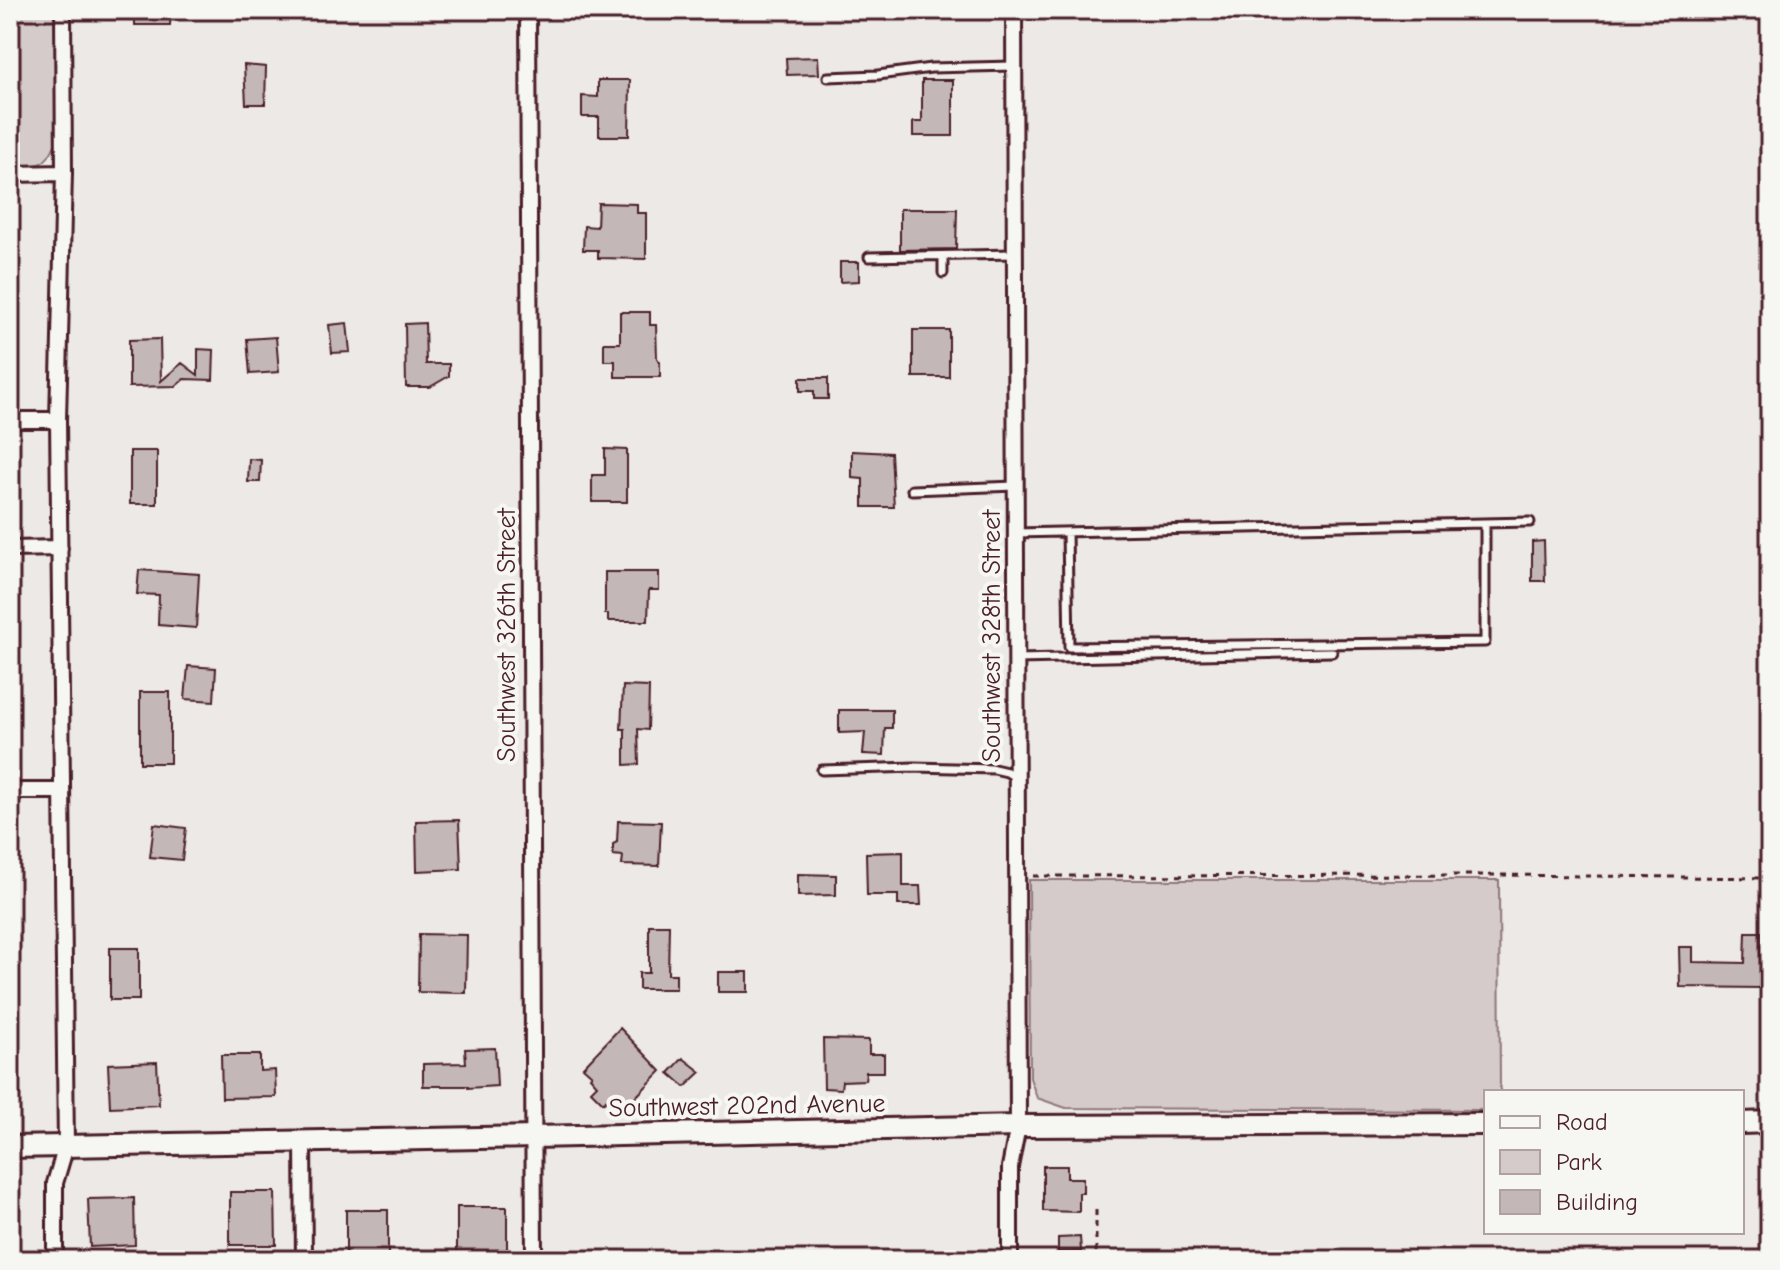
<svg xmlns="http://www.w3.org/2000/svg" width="1780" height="1270" font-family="'Comic Neue',sans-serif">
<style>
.green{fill:#d4cbca;stroke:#8f757a;stroke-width:2}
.building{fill:#c4b7b7;stroke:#4a1f2b;stroke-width:2}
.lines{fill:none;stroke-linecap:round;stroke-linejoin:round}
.lane-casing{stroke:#4a1f2b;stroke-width:13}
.street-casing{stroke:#4a1f2b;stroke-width:20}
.secondary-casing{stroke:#4a1f2b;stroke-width:26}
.path{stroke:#4a1f2b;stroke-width:3;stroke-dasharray:6 6;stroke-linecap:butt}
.lane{stroke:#f6f6f2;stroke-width:7}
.street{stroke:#f6f6f2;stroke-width:14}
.secondary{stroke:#f6f6f2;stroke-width:20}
.labels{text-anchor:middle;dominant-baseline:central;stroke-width:8;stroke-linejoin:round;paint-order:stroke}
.street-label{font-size:26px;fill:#4a1f2b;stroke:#f6f6f2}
</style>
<rect width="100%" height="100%" fill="#ece9e6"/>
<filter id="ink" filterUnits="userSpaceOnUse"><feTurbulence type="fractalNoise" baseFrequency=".0125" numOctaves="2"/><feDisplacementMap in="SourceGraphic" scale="16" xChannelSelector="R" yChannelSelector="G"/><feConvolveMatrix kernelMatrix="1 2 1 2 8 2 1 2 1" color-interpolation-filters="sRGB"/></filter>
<g filter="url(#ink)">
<path class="green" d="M10,10h45v134c-9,25 -22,22 -45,23z
M1029,880h470l1,212h-14v18l-420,-2 -29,-10 -7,-20z"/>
<path class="building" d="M135,10h36l-1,15h-35z
M818,57l1,17 -32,1 -1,-17z
M244,65l22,2 -1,37h-19z
M598,80h32l-1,56h-30v-19h-17v-21l16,1z
M922,80h31v56h-40v-14h9z
M598,203l39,1v9h9v46l-48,-1v-8h-15l1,-24 13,1z
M900,209h57l-1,40 -56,1z
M840,262h19v19l-19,1z
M620,312h30v13h6l1,33 3,4v15h-45v-16h-11v-18h16z
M347,323l3,29 -18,1 -3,-28z
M425,323l1,41h23v12l-19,11h-24l-1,-63z
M913,330h36v47h-36z
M276,337l3,35 -29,2 -3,-35z
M160,339l1,42 21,-18 16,12v-26l16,1 -1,30 -29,-1 -8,7 -47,1v-47z
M800,378h28v21h-14v-8h-14z
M605,449l22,1v52h-35v-27h13z
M130,451h27v53h-27z
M852,451l39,2 3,54h-31v-28l-11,-1z
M249,459l12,1 -1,22h-12z
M1544,541l1,40h-13v-39z
M139,570l60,4 -3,54 -38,-3 1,-30 -22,-1z
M605,572h54v18h-10l-1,31h-40v-7h-3z
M188,666l28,2 -2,33 -29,-2z
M623,686l26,1 -1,43 -10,-1 1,35 -14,1v-36h-4z
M140,692h30v71h-30z
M839,710h53v18h-7l-1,27 -21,-1 2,-22 -26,1z
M459,820l2,49 -44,2 -1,-50z
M618,821l43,1 -2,44 -37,-1 1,-9 -10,-1v-11l4,-2z
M154,824l32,4 -4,32 -32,-3z
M903,852v34h17l1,19h-23v-10h-31l-1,-42z
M798,874l38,1v20l-38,1z
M649,925h20l-1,49h8v15h-37v-16h10z
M1746,932h15l-1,56 -80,-1 -1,-40h14v15l52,1z
M419,934l48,1 -1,58 -48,-1z
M110,948h29v52h-29z
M718,972h30v20h-30z
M620,1028l41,43 -32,33 -9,-8 -4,4 -5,-5 -8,8 -12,-12 6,-6 -7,-8 2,-2 -9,-8z
M823,1039l46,1v14h15v18h-18l-1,8 -23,1 -1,8 -17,-1z
M495,1048l2,38 -29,2v-2h-45v-22l43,-1 -1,-14z
M221,1055h39v16l15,-1 1,27 -54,1z
M683,1058l18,14 -16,15 -16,-14z
M157,1062l2,43 -49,2 -2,-43z
M1043,1166h24v12h16v15h-4v19l-36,-1z
M230,1192h45l1,53h-46z
M134,1198l1,47 -45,2 -2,-48z
M457,1207h50v50h-50z
M346,1210h42v49h-42z
M1080,1237l1,14 -23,1v-14z"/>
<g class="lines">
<defs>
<path id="lane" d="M828,77l50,-2 53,-7 82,-2
M943,256v17
M869,257l145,-3
M912,490l103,-4
M1067,532l2,115 416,-5v-119
M1015,533l515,-11
M1016,659l316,-7
M822,770l92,-3 80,2 13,3 8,5"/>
<path id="street" d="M528,10l6,1250
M10,174l54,-1
M10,420h48
M10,549l50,-1
M10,791h52
M303,1142l1,118
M55,1260v-77l11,-37 -8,-726 6,-247 -1,-163
M1010,1260v-93l8,-41 -4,-1116"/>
<path id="secondary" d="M1742,1123l28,-1
M10,1147l524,-10 484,-11 468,-2"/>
</defs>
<use href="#lane" class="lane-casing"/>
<use href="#street" class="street-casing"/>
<use href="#secondary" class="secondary-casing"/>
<path class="path" d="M1033,876l466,-1 271,3
M1096,1210v50"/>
<use href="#lane" class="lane"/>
<use href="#street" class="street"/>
<use href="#secondary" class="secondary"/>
</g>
</g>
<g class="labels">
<g class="street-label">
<text transform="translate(507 635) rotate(-90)">Southwest 326th Street</text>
<text transform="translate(992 636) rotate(-90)">Southwest 328th Street</text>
<text transform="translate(747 1106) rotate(-1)">Southwest 202nd Avenue</text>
</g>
</g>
<rect width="1780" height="1270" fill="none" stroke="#f6f6f2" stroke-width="40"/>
<rect x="20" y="20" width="1740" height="1230" fill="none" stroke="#4a1f2b" stroke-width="3" filter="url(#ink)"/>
<rect x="1484" y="1090" width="260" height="144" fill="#f6f6f2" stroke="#b1a0a2" stroke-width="2"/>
<rect x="1500" y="1116" width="40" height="12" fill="#f6f6f2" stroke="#b1a0a2" stroke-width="2"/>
<text x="1556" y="1130" font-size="24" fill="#4a1f2b">Road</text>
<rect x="1500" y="1150" width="40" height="24" fill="#d4cbca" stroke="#b1a0a2" stroke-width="2"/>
<text x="1556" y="1170" font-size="24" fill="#4a1f2b">Park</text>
<rect x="1500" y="1190" width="40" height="24" fill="#c4b7b7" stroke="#b1a0a2" stroke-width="2"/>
<text x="1556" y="1210" font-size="24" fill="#4a1f2b">Building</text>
</svg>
